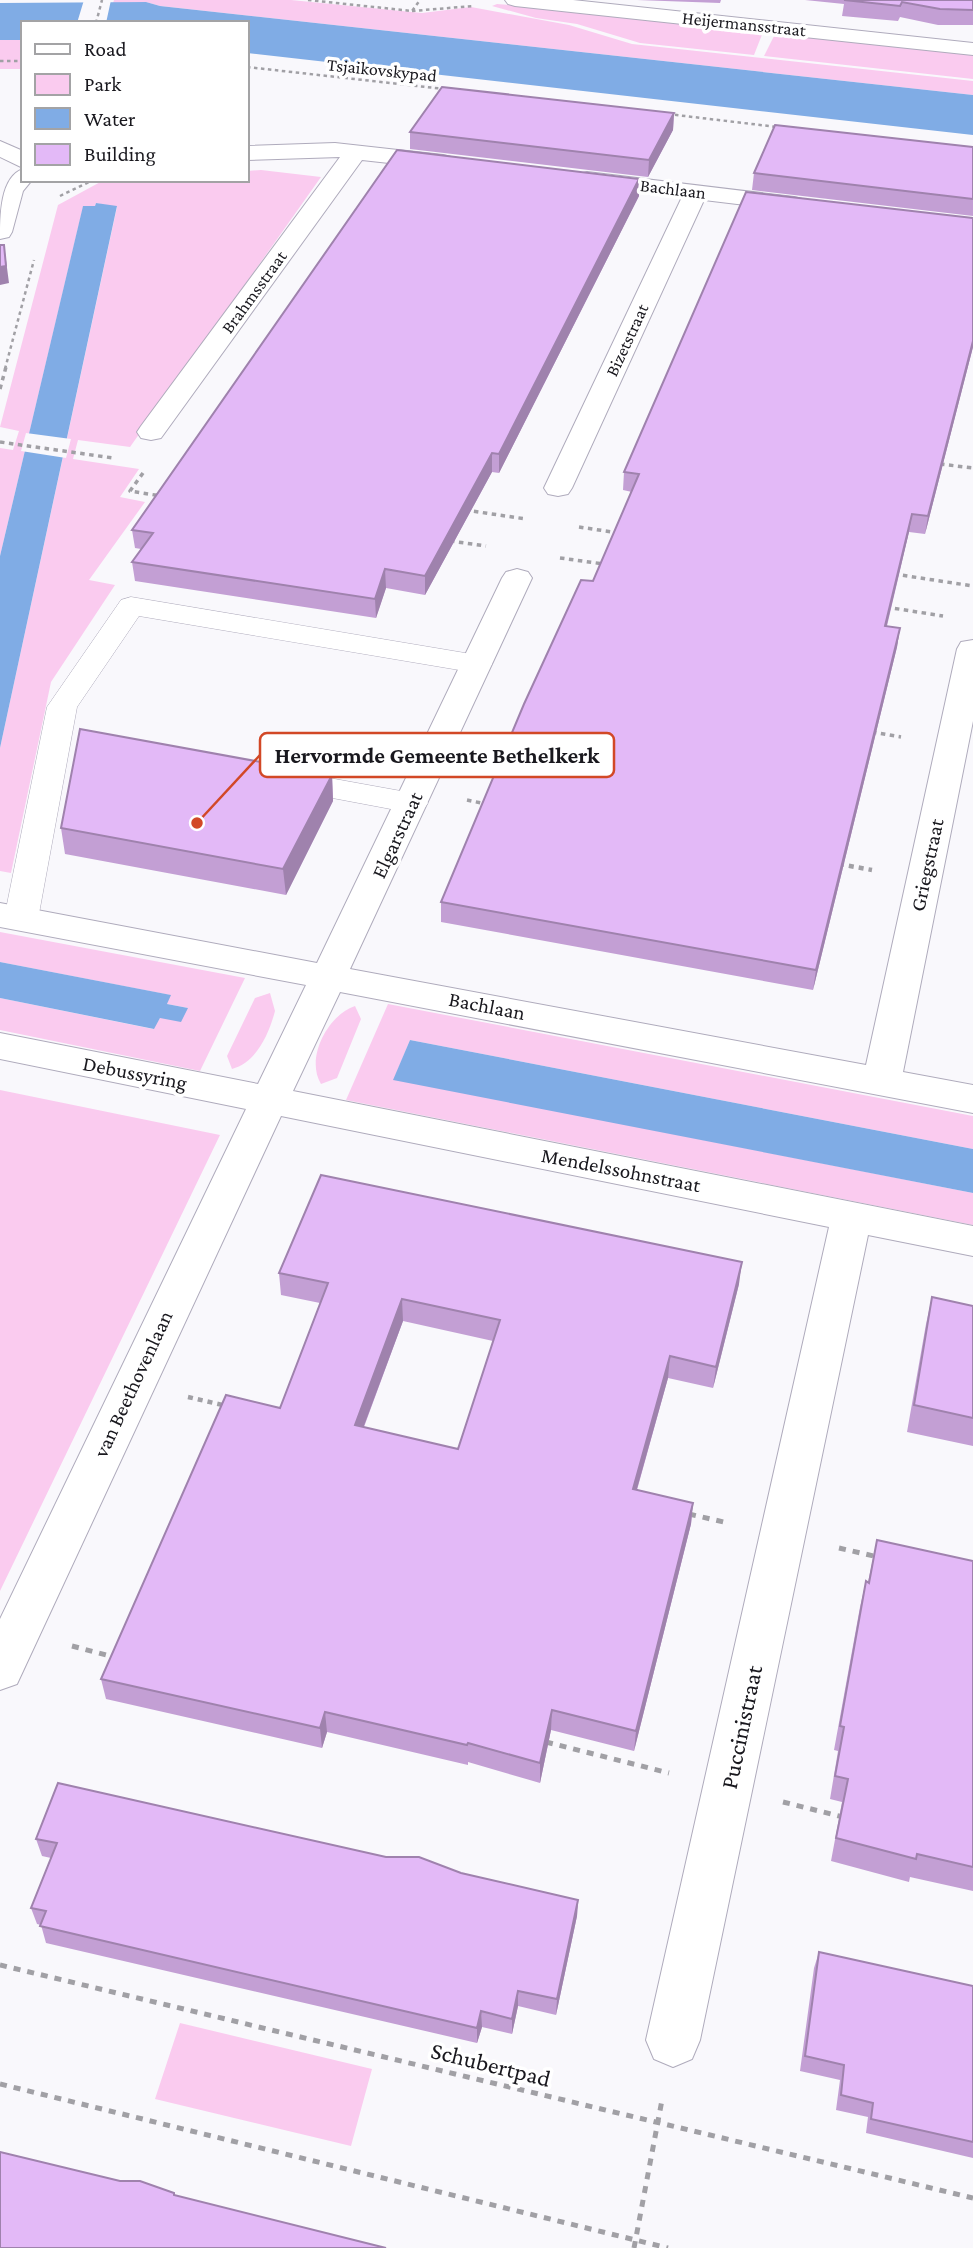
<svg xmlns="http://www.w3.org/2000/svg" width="973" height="2248" font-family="'Crimson Pro',serif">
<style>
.green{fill:#facbef}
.water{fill:#80ace5}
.pier{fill:#f9f8fc}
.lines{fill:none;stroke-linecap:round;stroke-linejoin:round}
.lane-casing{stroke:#afabbc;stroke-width:1}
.street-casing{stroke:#afabbc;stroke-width:2}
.path-far3{stroke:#a1a0a5;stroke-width:2.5;stroke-dasharray:3.5 3.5;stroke-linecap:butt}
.path-far2{stroke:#a1a0a5;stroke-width:3.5;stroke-dasharray:4.5 4.5;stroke-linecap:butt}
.path-far1{stroke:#a1a0a5;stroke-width:4.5;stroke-dasharray:5 5;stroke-linecap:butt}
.path{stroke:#a1a0a5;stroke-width:5;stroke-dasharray:7 7;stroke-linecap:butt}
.lane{fill:#fff;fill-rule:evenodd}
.street{fill:#fff;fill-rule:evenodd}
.wall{fill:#c39fd4;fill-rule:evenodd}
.shaded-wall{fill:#9f82ad}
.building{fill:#e3b9f7;stroke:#9f82ad;stroke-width:2;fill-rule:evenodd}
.labels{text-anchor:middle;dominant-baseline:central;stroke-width:7;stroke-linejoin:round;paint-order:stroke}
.far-street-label{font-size:18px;fill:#19181e;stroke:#fff}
.street-label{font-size:21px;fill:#19181e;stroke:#fff}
.near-street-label{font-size:24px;fill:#19181e;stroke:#fff}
.leader{fill:none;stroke:#d24826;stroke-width:2.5}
.callout-dot{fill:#d24826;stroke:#fff;stroke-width:2.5}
.callout{fill:#fff;stroke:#d24826;stroke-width:2.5}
.callout-label{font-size:23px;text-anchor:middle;font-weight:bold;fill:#19181e}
</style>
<rect width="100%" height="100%" fill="#f9f8fc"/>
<path class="green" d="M114,0h177l131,13 49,-6 98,18 63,19 341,37v14l-813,-89 -14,-4 -33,1z
M497,4l14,1 252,27 -9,23 -114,-12 -63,-19 -41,-6 -44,-12z
M775,34l198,21v24l-209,-23z
M0,40h23v29h-23z
M261,170l60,7 -191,270 -52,-7 -5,19 66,10 -19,28 25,5 -56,78 26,5 -64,97 -40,191 -11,-2v-123l117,-541 -21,-4 -1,3 -12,1 -83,349v-108l13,2 6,-19 -19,-4 58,-222 46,-25h143v-9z
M0,932l245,46 -45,93 -200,-41v-32l153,31 7,-11 28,-10 -21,-4 3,-9 -170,-33z
M270,993l5,18c-6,23 -19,52 -43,58l-5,-13 28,-58z
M388,1004l585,112v33l-563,-109 -16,39 579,114v32l-627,-125z
M355,1006l6,13 -24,59 -16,6c-16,-26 7,-69 34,-78z
M0,1090l220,45 -220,456z
M180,2023l192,46 -21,77 -196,-47z"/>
<path class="water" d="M146,2l14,4 813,89v40l-726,-82v-30h-224v17h-23v-37z
M96,203l21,3 -117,542v-192l83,-350h12z
M0,962l171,33 -4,9 21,4 -7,14 -21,-4 -6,11 -154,-31z
M410,1040l563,109v44l-580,-113z"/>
<path class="pier" d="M84,0h27l-5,23h-29z
M26,433l45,6 -5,19 -45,-7z"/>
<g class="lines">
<defs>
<path id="lane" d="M131,597l346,58 10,3 5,6 -5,6 -10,3 -338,-57 -62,91 -39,212 -5,8 -12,3 -12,-3 -5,-8 43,-212 74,-107z
M285,770l127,23 11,3 5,7 -5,7 -11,3 -138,-26 -5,-7 5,-7z"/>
<path id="street" d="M505,0h68l400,43v12l-458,-49 -7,-2z
M0,141l23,10v17l-23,-11z
M335,143l108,12 8,2 4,5 -4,5 -8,2 -81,-9 -201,278 -10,2 -10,-2 -4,-6 4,-6 199,-269 -93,3v-14z
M23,169v11h9l-9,11 -11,41 -3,5 -9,2c0,-23 0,-62 23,-70z
M587,172l207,25 8,2 4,5 -4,5 -8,2 -90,-11 -132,288 -4,6 -10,2 -10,-2 -4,-6 138,-291 -103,-13 -4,-5 4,-5z
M517,569l11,3 4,6 -182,391 516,96 91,-416 4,-7 12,-2v81l-70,351 70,13v28l-633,-121 -47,99 680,135v30l-105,-21 -168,805 -8,19 -19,8 -19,-8 -8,-19 183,-813 -548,-111 -264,568 -17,6v-71l246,-510 -246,-50v-26l258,51 48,-99 -306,-58v-24l317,60 185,-385 4,-6z"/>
</defs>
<use href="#lane" class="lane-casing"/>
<use href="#street" class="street-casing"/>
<path class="path-far3" d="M308,0l104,11 8,-11
M412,11l61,-5
M96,23l6,-23
M0,61h23
M247,67l197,22
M668,114l109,13
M60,196l33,-16
M5,369l29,-109"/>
<path class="path-far2" d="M0,389l6,-22
M0,442l113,16
M940,464l33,4
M143,473l-13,18 31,5
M465,510l61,9
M579,527l40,6
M450,541l36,5
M560,558l44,6
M894,574l79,12
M886,607l57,9
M872,732l29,5
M467,800l19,4"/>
<path class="path-far1" d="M839,864l33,6
M188,1397l39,9"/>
<path class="path" d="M689,1514l39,9
M839,1548l39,9
M72,1646l42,11
M546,1742l123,31
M783,1802l60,15
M0,1965l973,233
M0,2084l668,164
M634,2248l28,-148"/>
<use href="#lane" class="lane"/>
<use href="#street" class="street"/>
</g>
<path class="wall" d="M637,0h84l-1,3z
M805,0h168v25h-35l-38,-8 -2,4 -56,-5 2,-12z
M674,113l-1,17 -25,47 -238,-28v-17z
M973,147v69l-221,-26 2,-17z
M639,179v17l-140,277 -7,-1 -67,123 -39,-7 -10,30 -241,-37 -3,-19 9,-13 -6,-1 -3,-18z
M973,347l-48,187 -16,-2 -22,94 13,2 -3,19 -84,343 -372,-68v-20l152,-321 39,-89 -9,-2 1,-18z
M332,775l1,26 -47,94 -221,-41 -4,-26z
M279,1273l460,11 -26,104 -45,-10 -31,112 56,13 -2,21 -57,227 -83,-21 -11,53 -72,-21v3l-141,-33 -5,16 -216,-49 -5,-20 179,-271 40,-105 -39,-8zM403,1321l90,20 -35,108 -94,-22z
M932,1297l41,9v140l-66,-14 19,-108z
M877,1540l96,21v330l-63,-14 -1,5 -78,-21 11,-59 -12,-3 8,-48 -4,-1 26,-143 6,-26 2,1z
M36,1839l425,34 117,27 -1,16 -21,99 -38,-9 -6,28 -30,-7 -5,16 -431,-100 -5,-18 -4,-1 -6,-16 20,-50 -9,-2z
M819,1952l154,34v172l-107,-25 2,-16 -32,-7 4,-30 -40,-9 14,-103z"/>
<path class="shaded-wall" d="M674,113l-1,17 -25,47 1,-17z
M639,179v17l-140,277v-19z
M4,245l5,38 -9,2v-18z
M973,341v6l-48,187 3,-18z
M492,453v19l-67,123v-19z
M912,514l-3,18 -27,113 3,-19z
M385,569l1,19 -10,30 -1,-19z
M900,628l-3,19 -84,343 3,-20z
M332,775l1,26 -47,94 -3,-26z
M742,1262l-3,22 -26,104 3,-21z
M402,1299l1,22 -47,126 -1,-22z
M670,1356l-2,22 -37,132 2,-21z
M693,1503l-2,21 -57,227 2,-20z
M552,1710l-1,20 -11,53v-20z
M325,1712l2,20 -5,16 -2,-20z
M578,1900l-1,16 -21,99 1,-16z
M518,1991v15l-6,28v-15z
M481,2011l1,16 -5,16v-15z"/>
<path class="building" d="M844,0h129v10l-33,-1 -38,-7 -2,4z
M442,87l232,26 -25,47 -239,-28z
M775,125l198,22v52l-219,-26z
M397,150l242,29 -140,275 -7,-1 -67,123 -40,-7 -10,30 -243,-37 21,-29 -21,-3z
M746,192l227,26v123l-45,175 -16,-2 -27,112 15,2 -84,342 -375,-68 83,-198 57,-124 12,1 46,-107 -15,-2z
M0,245h4l2,21 -6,1z
M80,729l252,46 -49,94 -222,-41z
M321,1175l421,87 -26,105 -46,-11 -37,133 60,14 -57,228 -84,-21 -12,53 -72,-20 -1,2 -142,-33 -5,16 -219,-49 125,-284 54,13 48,-125 -49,-10zM402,1299l98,21 -42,129 -103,-24z
M932,1297l41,9v112l-59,-13z
M877,1540l96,21v306l-56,-13 -1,5 -80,-21 12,-59 -13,-3 9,-49 -4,-1 26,-145 3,2z
M58,1783l328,74h33l42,16 117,27 -21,99 -39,-8 -6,28 -31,-8 -4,17 -437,-102 6,-15 -15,-3 26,-65 -21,-4z
M819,1952l154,34v156l-102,-23 2,-16 -32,-8 3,-30 -39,-9z
M0,2152l120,29h20l34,12v2l212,53h-386z"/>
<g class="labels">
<g class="far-street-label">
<text transform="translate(744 24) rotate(6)">Heijermansstraat</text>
<text transform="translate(382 70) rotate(6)">Tsjaikovskypad</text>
<text transform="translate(673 189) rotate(7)">Bachlaan</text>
<text transform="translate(254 292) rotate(-54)">Brahmsstraat</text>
<text transform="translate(627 340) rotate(-65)">Bizetstraat</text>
</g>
<g class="street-label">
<text transform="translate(397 835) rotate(-65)">Elgarstraat</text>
<text transform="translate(927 865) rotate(-78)">Griegstraat</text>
<text transform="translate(487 1006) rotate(11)">Bachlaan</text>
<text transform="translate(135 1073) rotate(11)">Debussyring</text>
<text transform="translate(621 1170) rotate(11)">Mendelssohnstraat</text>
<text transform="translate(133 1384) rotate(-65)">van Beethovenlaan</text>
</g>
<g class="near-street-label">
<text transform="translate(741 1727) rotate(-78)">Puccinistraat</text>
<text transform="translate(491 2064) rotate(14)">Schubertpad</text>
</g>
</g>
<path class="leader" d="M197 823L260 755"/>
<circle class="callout-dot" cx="197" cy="823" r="7"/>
<rect class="callout" x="260" y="733" width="354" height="44" rx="7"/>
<g class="callout-label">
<text x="437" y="763">Hervormde Gemeente Bethelkerk</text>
</g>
<rect x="21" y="21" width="228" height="161" fill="#ffffff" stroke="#a3a3a5" stroke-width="2"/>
<rect x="35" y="44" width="35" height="10" fill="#ffffff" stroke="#a3a3a5" stroke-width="2"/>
<text x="84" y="56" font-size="21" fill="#19181e">Road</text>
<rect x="35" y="74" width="35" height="21" fill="#facbef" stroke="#a3a3a5" stroke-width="2"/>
<text x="84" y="91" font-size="21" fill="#19181e">Park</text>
<rect x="35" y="108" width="35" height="21" fill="#80ace5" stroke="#a3a3a5" stroke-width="2"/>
<text x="84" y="126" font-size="21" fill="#19181e">Water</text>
<rect x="35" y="144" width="35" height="21" fill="#e3b9f7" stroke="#a3a3a5" stroke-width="2"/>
<text x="84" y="161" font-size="21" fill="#19181e">Building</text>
</svg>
